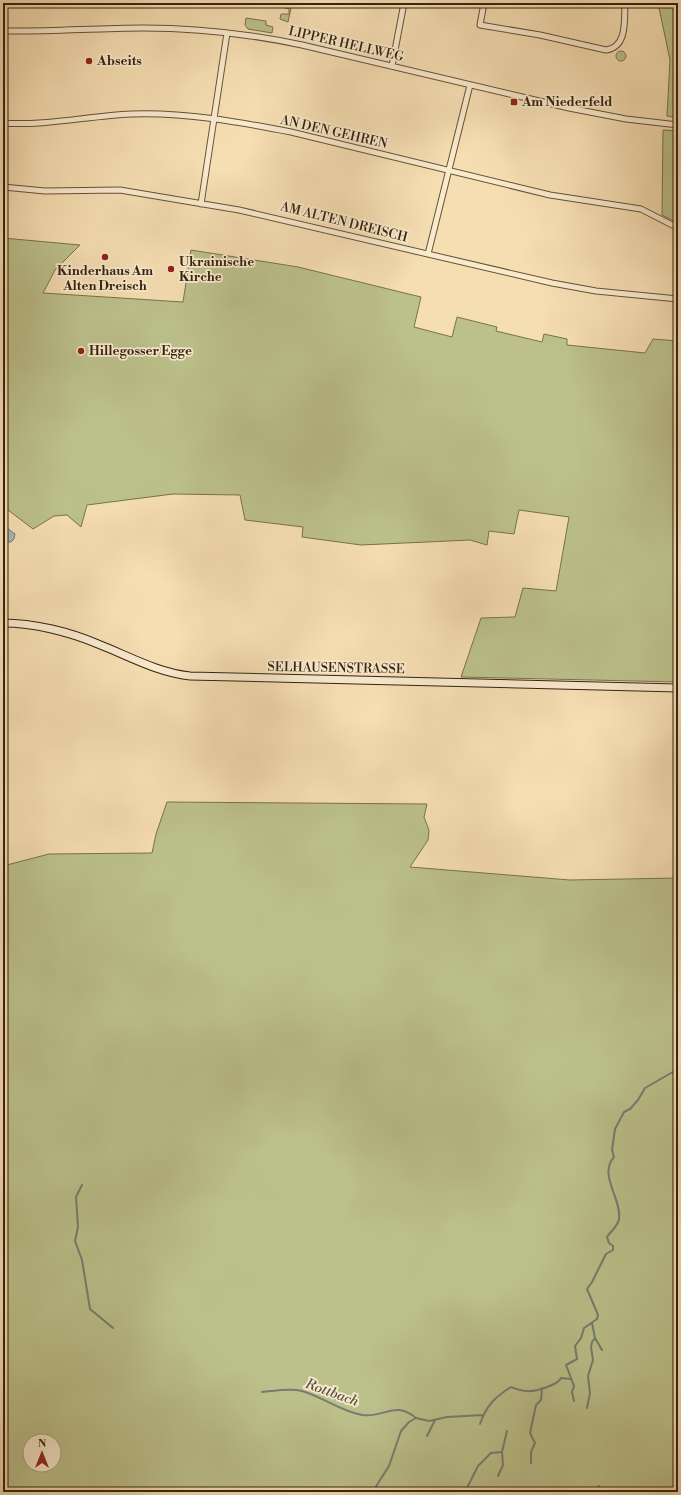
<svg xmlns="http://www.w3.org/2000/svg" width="681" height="1495" font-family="'Libre Bodoni',serif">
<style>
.green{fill:#bcc18c;stroke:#78724c;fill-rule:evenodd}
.water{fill:#a0bab6;stroke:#757e72}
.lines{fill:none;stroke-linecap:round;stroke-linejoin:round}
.stream{stroke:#757e72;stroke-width:2}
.street-casing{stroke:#655236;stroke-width:7}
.secondary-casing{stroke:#35230d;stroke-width:9}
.street{stroke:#f9eace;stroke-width:5}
.secondary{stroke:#f9eace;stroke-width:7}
.poi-dot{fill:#8f2418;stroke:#f9eace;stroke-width:1.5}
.labels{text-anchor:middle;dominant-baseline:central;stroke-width:3.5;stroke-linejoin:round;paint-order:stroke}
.street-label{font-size:13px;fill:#35230d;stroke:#f9eace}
.poi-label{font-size:13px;font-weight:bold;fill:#35230d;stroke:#f9eace;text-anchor:start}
.water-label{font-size:14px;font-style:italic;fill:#555040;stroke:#f9eace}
</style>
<rect width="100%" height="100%" fill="#f6deb3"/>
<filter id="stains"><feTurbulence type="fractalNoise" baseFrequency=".005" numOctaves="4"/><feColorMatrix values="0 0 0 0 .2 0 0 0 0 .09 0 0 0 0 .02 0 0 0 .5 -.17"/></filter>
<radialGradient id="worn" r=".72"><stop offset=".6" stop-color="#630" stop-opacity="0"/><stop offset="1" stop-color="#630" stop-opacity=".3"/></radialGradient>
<path class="green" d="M255,3h37l-4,19 -8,-3 1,-5h8v-5l-14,-4 -1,2z
M658,3h20v115l-11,-2 3,-56z
M246,18l20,3v4l7,2 -1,6 -24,-4 -3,-4z
M616 56a5 5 0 1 1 10 0a5 5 0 1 1-10 0Z
M663,130l15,1v92l-16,-8z
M3,238l77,7 -25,25 -12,23 140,9 8,-52 107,17 123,30 -7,30 38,10 5,-20 40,10 -1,4 46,11 2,-8 23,5v6l78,8 8,-14 25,2v341l-217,-5 20,-59 34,-1 8,-29 33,3 13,-74 -50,-7 -5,24 -25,-3 -2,14 -17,-5 -109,5 -59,-8 1,-10 -58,-7 -5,-25 -67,-1 -86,11 -6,22 -14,-12 -13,1 -21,13 -29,-22 -1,-5z
M167,802l260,2 -3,13 5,13 -1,10 -18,27 160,13 108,-2v614h-675v-626l46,-12 103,-1 4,-19zM30,1441h24v24h-24z"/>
<path class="water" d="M3,525l12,9 -1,5 -3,3h-8z"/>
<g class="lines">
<path class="stream" d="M82,1185l-6,12 2,30 -3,14 7,19 8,49 23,19
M592,1323l3,15 7,12
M262,1392c13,-1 27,-4 40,-1 21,6 38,20 60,24 23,3 33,-15 54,3
M574,1401l-2,-9 2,-6 -8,-21 11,-6 -2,-13 6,-8 3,-10 13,-9 1,-4 -11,-26 5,-7 14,-28 7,-4v-4l-4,-3 -2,-6c4,-6 11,-11 12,-18 3,-20 -21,-44 -5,-62l-2,-7 3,-21 9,-17 6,-3 8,-9 7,-12 33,-19
M587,1408l3,-15 -2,-17 5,-16 -2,-13 1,-5 3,-4
M480,1424c6,-18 15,-27 31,-37 5,2 11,4 16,4 8,1 31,-6 34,-13l10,1
M427,1436l8,-16
M531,1463v-11l4,-9 -5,-10 6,-28 5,-5 1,-12
M498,1476l5,-11 -1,-13 5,-21
M375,1488l14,-22 12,-35 8,-9 7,-4 13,3 18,-4 36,-2
M465,1492l13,-26 13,-13 11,-1
M593,1492l6,-6"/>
<defs>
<path id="street" d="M484,3l-4,22 60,10 66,15c22,-3 18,-31 19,-47
M3,31c47,1 93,-3 140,-3 53,0 107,6 159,17l267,63 57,11 52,6
M392,66l12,-63
M3,123c43,3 85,-7 128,-9 54,-2 108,8 160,18l259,63 91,14 37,19
M3,187l42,4 75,-1 119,20 313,73 44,8 82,8
M201,204l26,-171
M428,254l42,-169"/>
<path id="secondary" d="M3,623c31,0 67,9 95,21 31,12 58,28 92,32l488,12"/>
</defs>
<use href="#street" class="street-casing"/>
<use href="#secondary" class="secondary-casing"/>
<use href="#street" class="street"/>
<use href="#secondary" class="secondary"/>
</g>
<g class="poi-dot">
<circle cx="89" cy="61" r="4"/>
<rect x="510" y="98" width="8" height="8" rx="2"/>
<circle cx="105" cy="257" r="4"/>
<circle cx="171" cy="269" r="4"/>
<circle cx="81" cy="351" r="4"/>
</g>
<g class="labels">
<g class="street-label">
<text transform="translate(346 44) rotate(13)">LIPPER HELLWEG</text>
<text transform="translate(334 132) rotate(13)">AN DEN GEHREN</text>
<text transform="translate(344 222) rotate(14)">AM ALTEN DREISCH</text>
<text transform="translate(336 668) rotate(1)">SELHAUSENSTRASSE</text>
</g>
<g class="poi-label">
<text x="97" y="61">Abseits</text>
<text x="522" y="102">Am Niederfeld</text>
<text x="179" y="262">Ukrainische<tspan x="179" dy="15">Kirche</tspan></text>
<text x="105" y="271" text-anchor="middle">Kinderhaus Am<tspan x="105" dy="15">Alten Dreisch</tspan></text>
<text x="89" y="351">Hillegosser Egge</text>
</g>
<g class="water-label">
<text transform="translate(332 1393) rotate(20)">Rottbach</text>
</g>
</g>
<rect width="681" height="1495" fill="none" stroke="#f6deb3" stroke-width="16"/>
<rect x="4" y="4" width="673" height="1487" fill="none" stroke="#35230d" stroke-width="2"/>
<rect x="8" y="8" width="665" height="1479" fill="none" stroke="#35230d"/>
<g transform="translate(42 1453)"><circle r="19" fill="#f9eace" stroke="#ab9a81"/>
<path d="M0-3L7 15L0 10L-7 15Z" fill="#8f2418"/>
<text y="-6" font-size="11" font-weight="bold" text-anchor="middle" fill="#35230d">N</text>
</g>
<rect width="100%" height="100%" filter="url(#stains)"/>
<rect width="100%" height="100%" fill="url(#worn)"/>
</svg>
